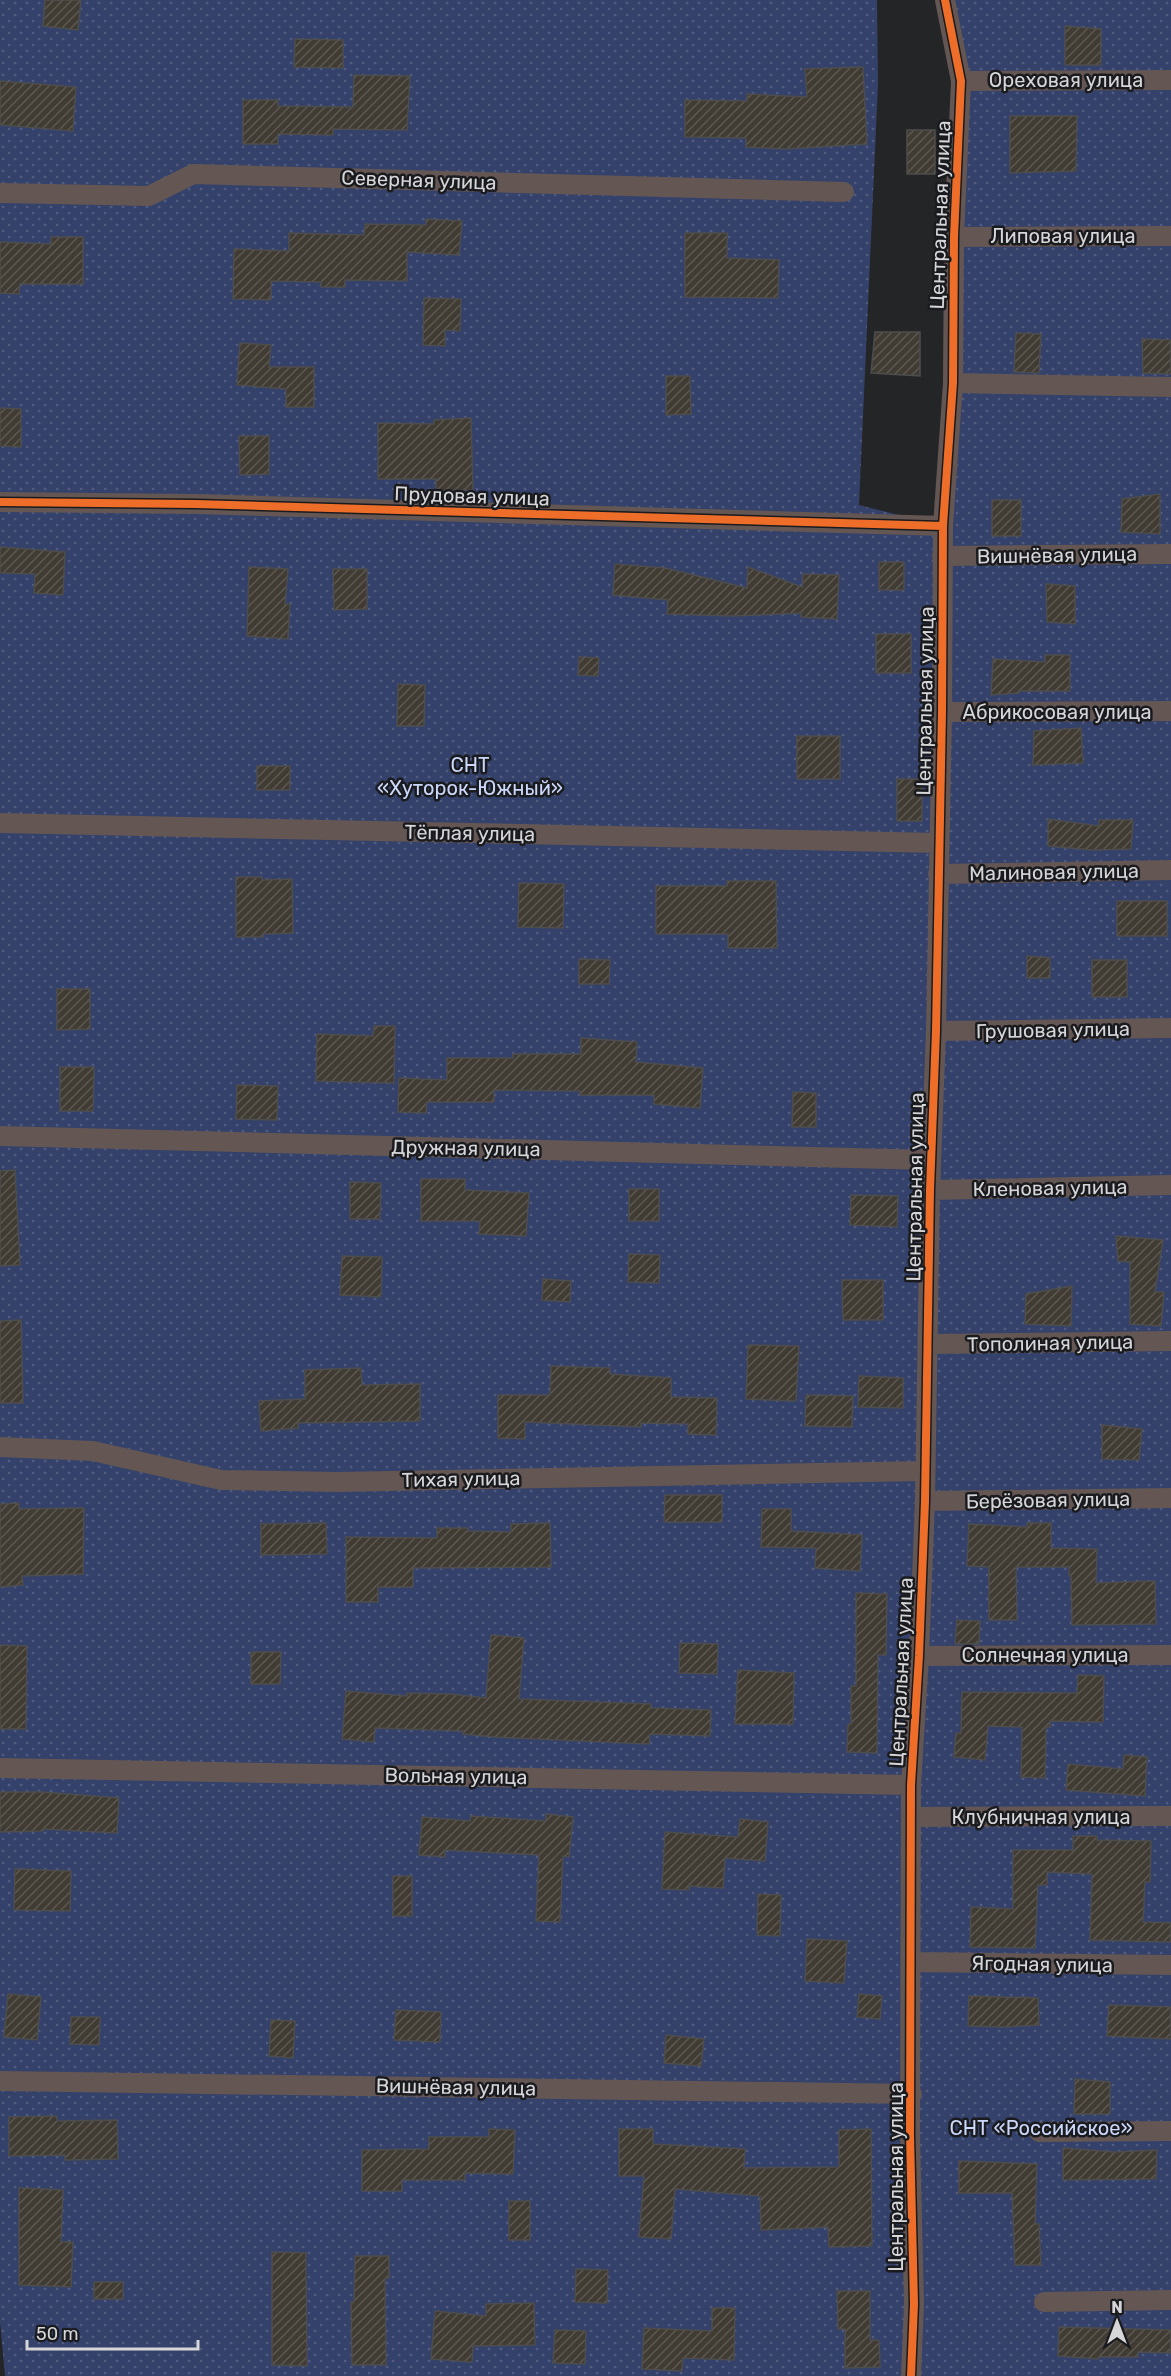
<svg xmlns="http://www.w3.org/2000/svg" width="1171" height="2376" font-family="Rubik,sans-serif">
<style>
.garden{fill:url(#garden-dots)}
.building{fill:url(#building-hatch);stroke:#4d4d4e;stroke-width:1.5}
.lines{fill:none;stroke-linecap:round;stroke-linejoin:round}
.street{stroke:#645653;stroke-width:20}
.cycleway-casing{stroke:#1a1b1e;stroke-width:11}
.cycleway{stroke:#ee6e29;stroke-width:8}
.labels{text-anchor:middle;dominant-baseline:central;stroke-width:5;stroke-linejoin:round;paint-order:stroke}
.street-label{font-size:20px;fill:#d6d6d9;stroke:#1a1b1e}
.park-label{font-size:20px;fill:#cbd8fb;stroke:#1a1b1e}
</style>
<defs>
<pattern id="garden-dots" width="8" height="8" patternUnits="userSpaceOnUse" patternTransform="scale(1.5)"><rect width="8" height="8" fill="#34416a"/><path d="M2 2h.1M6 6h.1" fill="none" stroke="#515c7f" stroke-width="1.8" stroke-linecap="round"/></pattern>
<pattern id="building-hatch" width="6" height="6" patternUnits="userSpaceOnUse" patternTransform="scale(1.5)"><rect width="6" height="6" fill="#413c33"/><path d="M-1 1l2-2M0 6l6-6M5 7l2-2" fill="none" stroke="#5c5750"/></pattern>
</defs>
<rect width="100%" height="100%" fill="#242527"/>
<path class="garden" d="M0,0h877l1,84 -19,421 84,21 18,-445 -16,-81h226v2376h-1166l-5,-54z"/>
<path class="building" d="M45,0h36l-3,30 -35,-4z
M1065,26l36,3v36h-36z
M295,39l48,1v28l-49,-1z
M863,67l4,77 -83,5 -38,-2v-9l-61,-1v-37l62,1v-7l60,3 -2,-28z
M354,75l56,1 -3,54 -74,-1v6l-55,-1v10h-35v-44h35v6l75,1z
M0,81l76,6 -3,44 -73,-6z
M1010,116h67l-1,55 -66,2z
M907,130h28v44h-28z
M426,219l36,2 -3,34 -52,-3v29l-62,-1v7h-24v-5l-50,-1v19l-38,-1 1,-50 55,2v-18l75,2 1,-11 61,1z
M685,233h42v25l52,2 -1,38 -93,-1z
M51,237h32v47h-63l-1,10 -19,-1v-51l51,2z
M424,298l37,1 -1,32 -15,-1v16l-22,-1z
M875,332h45v44l-49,-3z
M1016,333l25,1 -2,39 -25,-1z
M1142,339l29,1v34l-28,-1z
M240,343l31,2 -2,22h45v40h-28v-18l-49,-4z
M666,376h24l1,38 -25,1z
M0,408l21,1v38l-21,-1z
M471,418l2,72 -37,1v-12h-58v-56l56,1v-4z
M239,436h30v38l-29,1z
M1160,494v40l-39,-2 1,-33z
M992,500h29v36h-29z
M0,547l65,5 -2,43 -29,-2 1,-19 -35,-1z
M879,562h25v28h-25z
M615,564l50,4 82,20 1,-21 54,20 1,-13 36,1 -2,44 -36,-2v-4l-68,3 -66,-2 1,-14 -55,-5z
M249,567l39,2 -3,35h5l-2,35 -41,-3z
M333,569h34v40l-33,1z
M1046,584l29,2v38l-28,-2z
M876,634h35v39h-35z
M1045,655h25v36h-51v2l-28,2 2,-36 52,3z
M579,657l20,1 -1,18 -20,-1z
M398,684l27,1 -1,41h-27z
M1081,728l2,35 -50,2 1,-34z
M797,736h43v43h-43z
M257,766h33v24h-33z
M897,779h25v42h-25z
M1048,819l51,7v-6h34l-2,29 -39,1 -44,-4z
M236,877h26v3l30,-1 1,54 -30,1v3h-27z
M727,881h49l1,67h-49v-14h-72v-48h71z
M519,883l45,1 -1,44 -45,-1z
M1117,901h50v35h-50z
M1027,956l23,2v20h-23z
M579,959l31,1 -1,24h-30z
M1092,960h35v37h-35z
M57,989h33v40l-33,1z
M374,1026h21l-1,57 -78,-2 1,-47 56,2z
M581,1038l56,4 -1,20 67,6 -3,40 -46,-4v-9h-74v-4l-86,-1v12h-67l-1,11 -28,-1 1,-34 48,2v-22h66v-4h68z
M60,1067h34l-1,44h-33z
M237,1085l41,1 -1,34 -41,-1z
M793,1092l23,1v34h-24z
M15,1170l5,95 -20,1v-95z
M421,1179h44v11l64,3 -3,43 -47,-2 1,-13h-59z
M350,1182l31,1 -1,36h-30z
M629,1189h30v32h-30z
M851,1195l47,1 -1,31 -47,-2z
M1116,1236l47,4 -8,52h9l-3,34 -31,-2v-62l-12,-1z
M629,1254l31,1 -1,28 -31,-1z
M342,1256l40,1 -1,40 -41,-2z
M543,1279l28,2 -1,21 -28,-2z
M842,1280h41v40h-40z
M1072,1286l-1,40 -46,-2 1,-30z
M21,1320l2,83h-23v-82z
M748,1345l51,1 -3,55 -50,-2z
M551,1366l59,2v6l61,4v19l46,1 -1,37 -28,-1v-10l-47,-1v4l-116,-5v17l-27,-1v-43h52z
M361,1368l1,17 58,-1v37l-122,2v5l-37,3 -2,-30 46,-2v-29z
M859,1376l44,2v30l-45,-1z
M806,1395l47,1 -1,31 -47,-1z
M1102,1425l40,4 -3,31 -37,-1z
M665,1495h57v27h-58z
M19,1503v6l65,-1 -1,66 -61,2 1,9 -23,2v-83z
M762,1509h29v22l71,4 -2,36 -45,-3 1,-20 -55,-1z
M326,1523l1,31 -66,1v-31z
M550,1523l1,44 -138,1v19h-35v15h-32v-65l91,1v-10h31v3l43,1v-8z
M1027,1523h24v25l46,1 -1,34 59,-2 1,43 -84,1 -1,-49h-2v-9h-53l1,53h-28v-53l-22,-1 2,-42 58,3z
M856,1593l31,1 -1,61h-8l-1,98 -30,-1 1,-28h3v-38h5z
M957,1620l23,1 -1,23h-24z
M491,1635l33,3 -5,61 132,5v4l60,2 -1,26 -60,-2 -1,10 -155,-7 -31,-3v-3l-88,-3 -1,14 -32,-3 4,-48 61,5v-3l43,1 36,4z
M680,1643l38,1 -1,30 -38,-1z
M0,1645l27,1 -1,83h-26z
M251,1652h30l-1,32h-29z
M738,1670l56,3 -1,51h-58z
M1078,1675l26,1 -1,46 -53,-1v6h-4l-1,51 -24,-1 1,-50 -34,-1 -3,34 -31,-3 2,-24h5l1,-41 115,1z
M1124,1755l23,2 -2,39 -79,-6 2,-26 55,5z
M0,1792h42l77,6 -2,35 -74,-4v2l-43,1z
M546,1814l27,3 -4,40 -6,-1 -3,66 -24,-1 3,-66 -94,-5v7l-26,-2 3,-38 48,4 1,-5 75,5z
M740,1819l28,3 -3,39 -40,-3 -2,30 -34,-2v4l-27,-1 3,-57 73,5z
M1073,1836h24v4l54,1 -1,41h-5l-2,40 28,1v19l-81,-2 2,-66 -45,-2v13h-9l-3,63 -65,-1 1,-40 42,2v-59h60z
M15,1869l56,2 -1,40 -56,-1z
M393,1876h19v40h-19z
M758,1894l23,1 -1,41 -23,-1z
M807,1939l40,2 -3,42 -39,-2z
M8,1994l33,3 -4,43 -33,-3z
M859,1994l23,2 -2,23 -23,-2z
M969,1996l69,2 1,27 -36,2 -35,-1z
M1109,2005l62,2v32l-64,-3z
M396,2010l45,2 -1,30 -46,-2z
M71,2017h29l-1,28 -29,-1z
M271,2020l24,1 -2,37 -24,-2z
M666,2035l38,4 -3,27 -37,-3z
M1075,2079l35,3v32h-36z
M57,2116v5l60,-1 1,39 -53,1v-5l-56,1v-39z
M489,2129l26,1 -2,44 -48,-1v7h-63v11h-40v-41l67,-1v-12h60z
M619,2129h34v15l92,5 -1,19 95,-1v-37l32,-1 1,117 -43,1 -1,-20 -67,3 -1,-34 -85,-7 -4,50 -32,-2 5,-61h-25z
M1063,2148l51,4 43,-2 -1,29 -93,1z
M959,2161l78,3 -2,60h4l2,41h-26l-3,-72h-53z
M19,2188l44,2 -2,52h12l-2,45 -52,-2z
M509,2201h21v39h-21z
M272,2252l34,1 1,113 -35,-1z
M355,2256h34v22h-4l1,87h-34l-1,-63h3z
M576,2269l32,1 -1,33 -32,-1z
M94,2282h29v17h-29z
M837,2291h33v49h9l1,27 -35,1v-39h-7z
M534,2303l1,42 -62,1 -1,16 -41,-3 4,-48 51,5v-12z
M712,2308h23l-1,52 -51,-2 -1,13 -40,-2 2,-41 68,3z
M1059,2327l112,3v23l-33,-1v5h-39l-1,2 -40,-3z
M555,2330l31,1 -1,33 -32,-1z"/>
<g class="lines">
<path class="street" d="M961,81l210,-1
M0,193l149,3 44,-22 651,18
M954,237l217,-1
M953,383l218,4
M0,502l196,2 747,22
M942,556l229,-2
M942,712l229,-1
M0,823l939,20
M938,874l233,-4
M936,1031l235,-3
M0,1136l931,24
M930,1190l241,-5
M929,1344l242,-3
M0,1447l93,4 128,29 117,2 587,-11
M925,1501l246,-3
M919,1656l252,-1
M0,1768l911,17
M911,1817l260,-1
M913,1962l258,3
M0,2081l912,13
M1039,2132l132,-1
M1044,2302l127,-2
M911,2376l3,-72 -4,-169 1,-350 8,-129 6,-155 5,-311 6,-159 6,-319 1,-186 10,-143 1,-146 7,-156 -16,-81"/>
<defs>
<path id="cycleway" d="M0,502l196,2 747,22
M911,2376l3,-72 -4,-169 1,-350 8,-129 6,-155 5,-311 6,-159 6,-319 1,-186 10,-143 1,-146 7,-156 -16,-81"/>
</defs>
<use href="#cycleway" class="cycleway-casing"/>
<use href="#cycleway" class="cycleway"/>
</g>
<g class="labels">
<g class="street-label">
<text x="1066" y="80">Ореховая улица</text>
<text transform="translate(419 180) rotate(2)">Северная улица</text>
<text transform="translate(940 215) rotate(-88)">Центральная улица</text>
<text x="1063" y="236">Липовая улица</text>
<text transform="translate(472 496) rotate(2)">Прудовая улица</text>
<text transform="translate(1057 555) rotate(-1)">Вишнёвая улица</text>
<text transform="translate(925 701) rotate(-89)">Центральная улица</text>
<text x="1057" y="712">Абрикосовая улица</text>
<text transform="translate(470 833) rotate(1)">Тёплая улица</text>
<text transform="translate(1054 872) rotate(-1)">Малиновая улица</text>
<text transform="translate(1053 1030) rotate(-1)">Грушовая улица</text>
<text transform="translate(466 1148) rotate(1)">Дружная улица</text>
<text transform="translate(915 1187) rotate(-89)">Центральная улица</text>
<text transform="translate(1050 1188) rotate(-1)">Кленовая улица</text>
<text transform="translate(1050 1343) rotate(-1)">Тополиная улица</text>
<text transform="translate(461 1479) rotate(-1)">Тихая улица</text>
<text transform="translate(1048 1500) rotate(-1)">Берёзовая улица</text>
<text x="1045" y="1655">Солнечная улица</text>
<text transform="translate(901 1672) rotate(-87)">Центральная улица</text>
<text transform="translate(456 1776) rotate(1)">Вольная улица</text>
<text x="1041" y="1817">Клубничная улица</text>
<text transform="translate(1042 1964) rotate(1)">Ягодная улица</text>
<text transform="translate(456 2087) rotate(1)">Вишнёвая улица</text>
<text transform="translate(896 2177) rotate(-90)">Центральная улица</text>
</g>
<g class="park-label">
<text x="470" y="765">СНТ<tspan x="470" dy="23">«Хуторок-Южный»</tspan></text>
<text x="1041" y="2128">СНТ «Российское»</text>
</g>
</g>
<g transform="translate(1117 2322)" stroke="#1a1b1e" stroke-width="4.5" paint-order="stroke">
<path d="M0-4.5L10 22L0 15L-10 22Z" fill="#d6d6d9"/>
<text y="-9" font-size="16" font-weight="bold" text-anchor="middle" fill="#d6d6d9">N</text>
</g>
<path d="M27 2340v9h171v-9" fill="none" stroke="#d6d6d9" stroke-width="3"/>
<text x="36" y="2340" font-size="18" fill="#d6d6d9" stroke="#1a1b1e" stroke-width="4.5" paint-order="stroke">50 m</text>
</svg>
